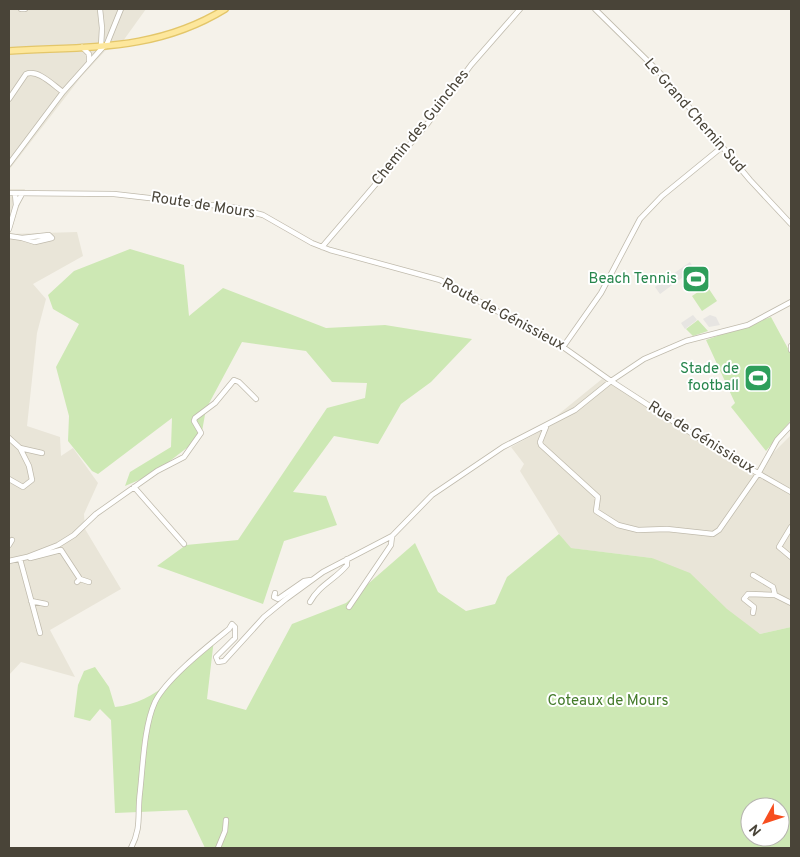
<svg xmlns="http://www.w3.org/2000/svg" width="800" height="857" font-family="Overpass,sans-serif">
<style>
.residential{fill:#e9e5d8}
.green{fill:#cde8b4;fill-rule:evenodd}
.parking{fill:#e7e5e2}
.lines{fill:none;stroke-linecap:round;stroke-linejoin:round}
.minor-casing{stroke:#c0bbad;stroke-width:6}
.major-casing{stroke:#e3c66a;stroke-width:8}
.minor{stroke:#fff;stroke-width:4.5}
.major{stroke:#fde79c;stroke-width:5.5}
.labels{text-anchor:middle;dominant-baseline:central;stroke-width:4;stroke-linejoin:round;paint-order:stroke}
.street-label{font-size:15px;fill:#494438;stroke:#fff}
.leisure-label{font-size:15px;fill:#27864d;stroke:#fff;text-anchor:end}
.park-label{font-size:15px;fill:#447b2b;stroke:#fff}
</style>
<rect width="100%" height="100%" fill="#f5f2ea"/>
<path class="residential" d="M9,9h137l-23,32 -18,10 -24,26 -72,93z
M9,189h16l-15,45 67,-2 6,24 -50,28 13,15 -9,34 -10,93 33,11 1,19 12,-8 25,35 -14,31 1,15 36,60 -71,41 25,47 -54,-15 -12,13z
M602,379l155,90 34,-34v192l-31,7 -108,-76 -82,-10 -11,-14 -39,-63 4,-7 -13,-17 22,-12z"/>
<path class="green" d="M130,249l54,16 5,51 34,-28 103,40 59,-3 87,14 -41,43 -30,22 -23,40 -44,-8 -41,56 33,4 11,29 -53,16 -21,63 -106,-38 29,-21 52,-5 89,-132 38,-10 2,-15 -35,-1 -26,-31 -64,-9 -36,67 -5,28 -48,37 -28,12 5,-14 41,-25 1,-29 -74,56 -6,-3 -24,-30 1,-25 -13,-49 23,-43 -26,-15 -5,-14 26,-24z
M694,269l11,14 -8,5 -10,-13z
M707,286l10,15 -15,10 -10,-15z
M771,317l20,37v66l-25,31 -35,-44 4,-4 -29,-63z
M698,320l10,11 -15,5 -7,-7z
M559,534l12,14 81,10 38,15 37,36 33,25 31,-7v221h-586l-18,-38 -72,3 -4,-93 -11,-11 -10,12 -16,-4 4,-32 6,-14 11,-4 14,20 6,20c42,-4 71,-39 99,-68l-7,60 39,11 46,-86 54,-21 69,-60 23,49 28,19 29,-7 12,-27zM750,807h30v30h-30z"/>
<path class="parking" d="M690,262l4,7 -34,25 -5,-7z
M693,315l4,5 -12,9 -4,-6z
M710,315l6,2 4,8 -11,2 -6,-8z"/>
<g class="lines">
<defs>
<path id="minor" d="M21,9h4
M100,9l2,19 -1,18
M595,9l68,67 87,104 41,44
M106,46l15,-37
M82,47l7,7v7
M9,99l17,-25c12,-5 27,11 37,18
M9,164l54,-72 41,-46
M9,193l105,1 123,14 26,7 49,28 18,7 110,30 123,67 48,34 108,70 72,41
M15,194l1,11 6,-11
M9,229l7,-24
M9,236l13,2 27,-3 3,3 -17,4 -13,-4
M322,247l106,-124 43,-58 49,-56
M791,346v4
M563,347l38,-54 39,-74 22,-23 60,-49
M546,427l-6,15 1,3 57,52 -2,14 22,14 20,5 29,-1 46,5 6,-4 39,-56 19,-34 14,-15
M9,438l11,10 22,5
M9,479l14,8 9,-7 -3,-14 -9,-18
M134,487l50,57
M791,527l-12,20 12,10
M9,545l3,-5
M30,558l31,-8 19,29 -3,3
M20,559l20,74
M9,561l18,-4 31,-12 16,-10 22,-21 61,-43 27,-14 17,-24 -7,-12 1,-3 20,-15 19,-23 5,2 17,17
M753,575l20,12 2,8
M80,579l9,3
M275,593l-1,4 4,2 26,-18 7,-1
M31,601l15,3
M310,602c9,-17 26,-23 37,-37v-6
M349,607l42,-62 1,-9
M753,613l1,-6 -10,-8 4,-5 27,1 16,8
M131,848c11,-21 6,-33 9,-56 3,-27 4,-66 15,-90 11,-23 53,-56 74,-73l3,-5 3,3v11l-19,19 2,5 6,-1 40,-44 22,-18 37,-27 69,-36 40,-41 71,-48 72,-37 36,-29 33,-22 42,-18 62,-16 43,-23
M218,848l7,-17 1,-11"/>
<path id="major" d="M9,51c78,-5 146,1 216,-42"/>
</defs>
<use href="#minor" class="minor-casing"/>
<use href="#major" class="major-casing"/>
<use href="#minor" class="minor"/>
<use href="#major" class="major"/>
</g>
<defs>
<symbol id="stadium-square" viewBox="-11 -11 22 22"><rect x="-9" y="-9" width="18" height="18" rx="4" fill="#2e9e5b" stroke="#fff"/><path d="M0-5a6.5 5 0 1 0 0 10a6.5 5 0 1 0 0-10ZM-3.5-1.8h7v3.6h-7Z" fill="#fff"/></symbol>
</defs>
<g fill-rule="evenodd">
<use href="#stadium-square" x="680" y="263" width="32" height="32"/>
<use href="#stadium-square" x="742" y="362" width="32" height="32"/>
</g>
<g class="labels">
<g class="street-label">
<text transform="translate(694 116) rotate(49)">Le Grand Chemin Sud</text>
<text transform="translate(421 128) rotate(-51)">Chemin des Guinches</text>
<text transform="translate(203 206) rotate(9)">Route de Mours</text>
<text transform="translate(503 315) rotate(28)">Route de Génissieux</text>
<text transform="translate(701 438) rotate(32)">Rue de Génissieux</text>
</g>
<g class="leisure-label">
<text x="677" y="279">Beach Tennis</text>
<text x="739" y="369">Stade de<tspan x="739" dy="17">football</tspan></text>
</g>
<g class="park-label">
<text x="608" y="701">Coteaux de Mours</text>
</g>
</g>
<rect width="800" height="857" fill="none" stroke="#494438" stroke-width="20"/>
<g transform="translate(765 822) rotate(230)"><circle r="24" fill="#ffffff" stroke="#b6b4af"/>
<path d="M0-4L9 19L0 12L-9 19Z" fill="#f74e1f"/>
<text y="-8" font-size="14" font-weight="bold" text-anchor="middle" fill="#494438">N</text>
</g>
</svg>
